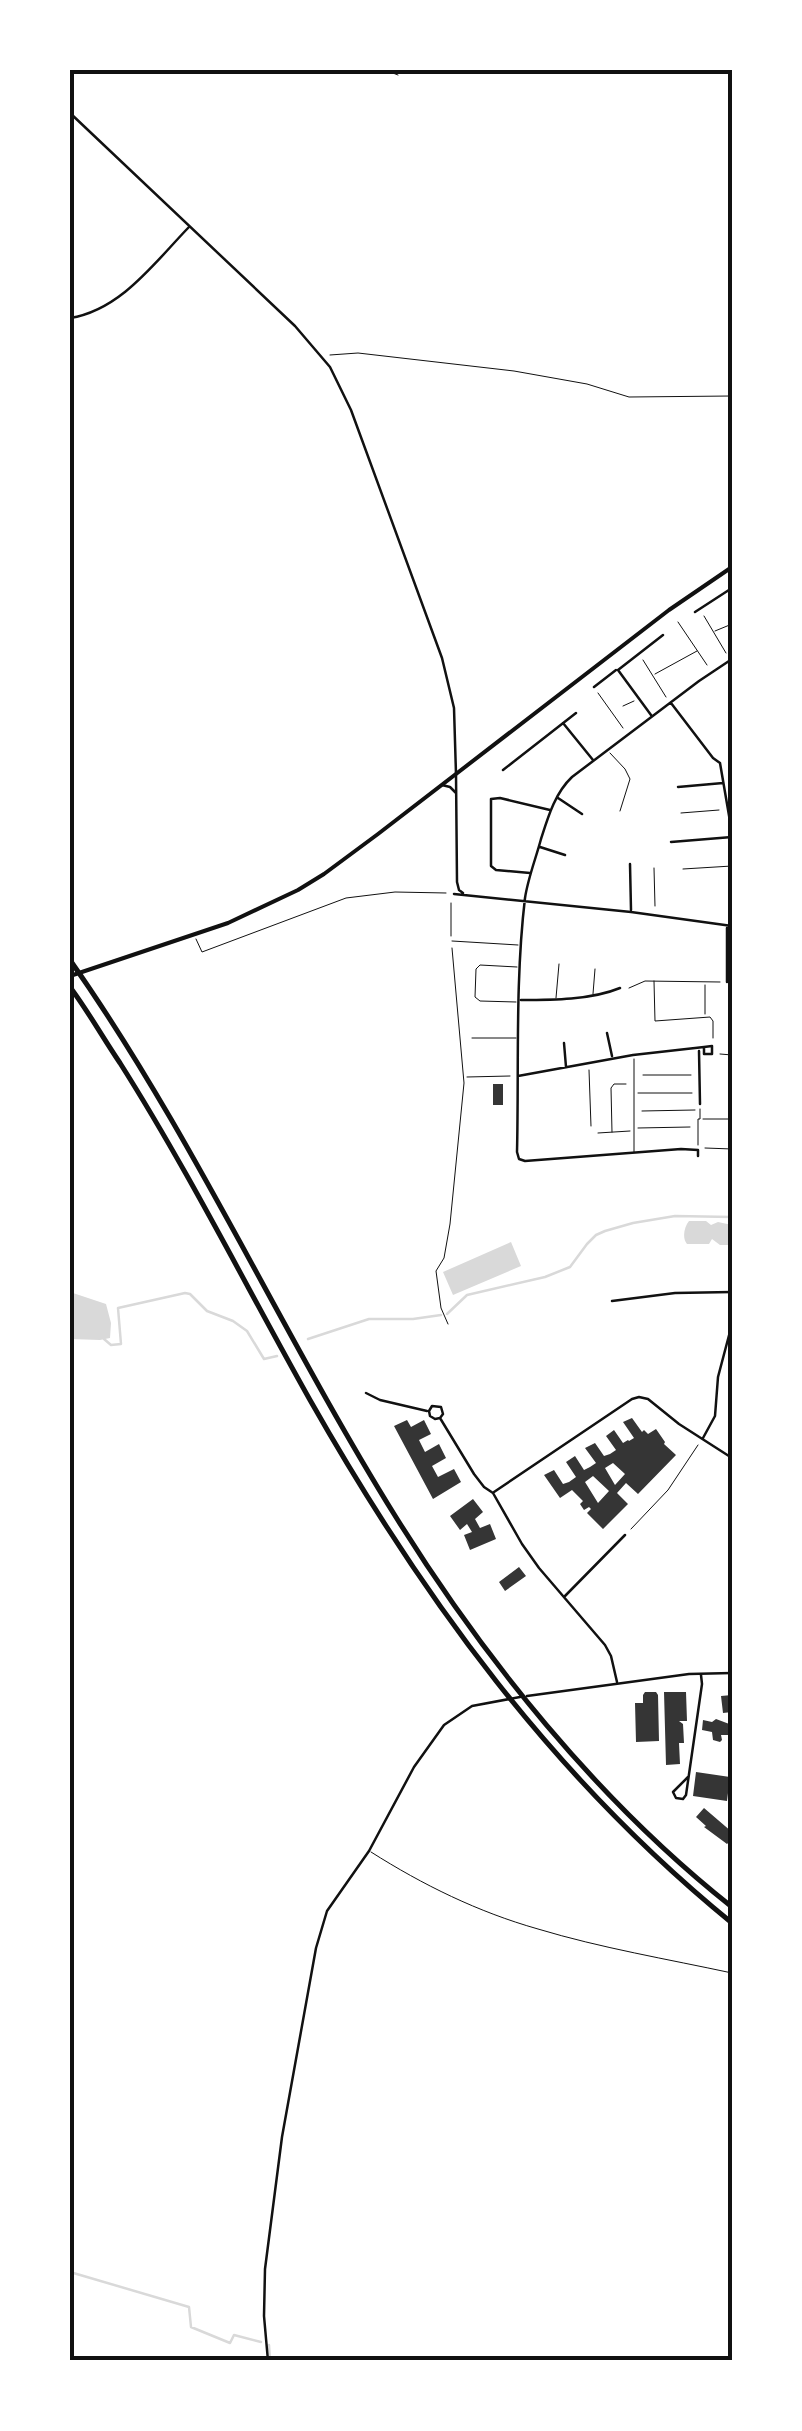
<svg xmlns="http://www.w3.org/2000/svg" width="802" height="2431" font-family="Barlow,sans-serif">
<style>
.water{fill:#d9d9d9}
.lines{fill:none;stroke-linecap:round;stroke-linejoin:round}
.stream{stroke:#d9d9d9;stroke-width:2.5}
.building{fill:#353535;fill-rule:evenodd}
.path{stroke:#111;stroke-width:1}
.service{stroke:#111;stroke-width:1}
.minor{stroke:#111;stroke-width:2.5}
.tertiary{stroke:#111;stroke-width:2.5}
.secondary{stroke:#111;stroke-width:4}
.motorway{stroke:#111;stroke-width:5}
.neatline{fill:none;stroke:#111;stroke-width:4}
</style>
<rect width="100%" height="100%" fill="#fff"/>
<path class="water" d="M689,1221h17l5,4 7,-3 14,3v20h-12l-8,-6 -3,5h-22c-5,-6 -3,-17 2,-23z
M511,1242l10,24 -68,29 -10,-23z
M70,1292l36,12 5,19 -1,15 -10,2 -30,-1z"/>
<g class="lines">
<path class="stream" d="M447,1314l20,-19 78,-18 25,-10 17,-23 9,-9 9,-4 28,-8 42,-7 57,1
M104,1339l7,6 10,-1 -3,-36 67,-15 5,1 17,17 26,10 14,10 17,28 13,-3
M308,1339l61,-20h44l28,-4
M70,2272l119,35 2,20 39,16 4,-8 27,7
M269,2345l1,16"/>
</g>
<path class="building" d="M493,1084h10v21h-10z
M632,1418l10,14 2,-2 4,4 8,-5 9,13 -1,2 12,11 -38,39 -12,-11 -9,10 11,11 -25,25 -16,-16 4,-4 -2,-2 -5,3 -4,-6 3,-3 -11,-11 -12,8 -16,-23 10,-5 9,14 6,-2 7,-5 -10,-15 9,-6 9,14 6,-3 6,-4 -11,-15 10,-5 9,13 6,-2 6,-4 -10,-14 8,-6 9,13 5,-3 1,1 5,-3 -11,-16zM613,1463l12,11 -10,11 -10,-17zM593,1476l16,15 -11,12 -13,-21z
M407,1420l4,7 13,-7 7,14 -12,6 6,12 14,-8 7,14 -14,8 6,11 16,-8 7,13 -28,17 -39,-73z
M473,1499l10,13 -8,7 5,9 10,-4 6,15 -26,11 -6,-15 8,-3 -5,-8 -7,6 -10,-14z
M519,1567l7,9 -21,15 -6,-9z
M645,1692h11l2,3 1,46 -23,1 -1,-39h8v-8z
M664,1692h22l1,29h-8l4,3 1,19h-5l1,21 -14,1z
M732,1695v17l-9,1 -2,-17z
M716,1719l16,6v10h-11l1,5 -2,2 -7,-2 -1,-8 -10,-2 1,-10 9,2z
M696,1772l34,5 -3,24 -34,-5z
M704,1808l28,24v7l-5,5 -23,-17 2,-1 -10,-9z"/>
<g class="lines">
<path class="path" d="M385,70l13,5
M330,355l28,-2 156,18 73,13 42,13 103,-1
M704,616l22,37
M678,622l29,43
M715,631l17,-7
M643,660l23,37
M655,674l42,-23
M598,693l25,35
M623,706l11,-5
M681,813l38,-3
M654,868l1,38
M683,869l49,-3
M451,903v33
M196,939l6,13 144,-54 49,-6 51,1
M654,981l1,40 55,-4 3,4v17
M705,985v29
M629,988l16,-7 75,1
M720,1054l12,1
M589,1070l2,56
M643,1075h48
M467,1077l43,-1
M638,1093h54
M642,1111l53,-1
M703,1119h29
M638,1128l52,-1
M612,1132l-1,-44 3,-4h12
M598,1133l32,-2
M698,1145v-26h2v-10
M705,1148l27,1
M448,1324l-7,-16 -5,-37 8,-13 6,-34 14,-141 -12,-135
M631,1529l37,-39 30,-45"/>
<path class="service" d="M610,753l15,16 5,10 -10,32
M452,941l66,4
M593,994l2,-25
M556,998l3,-34
M516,1002l-36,-1 -5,-4 1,-28 4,-4 37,2
M472,1038h44
M634,1059v93
M371,1852c52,33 107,60 167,77 63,19 129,30 194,44"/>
<path class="minor" d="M70,318c51,-8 85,-56 119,-91
M695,612l37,-24
M594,687l22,-17
M671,703l42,55 7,5 12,70
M651,715l-33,-45 45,-35
M563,723l30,37
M503,770l73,-57
M456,774l1,108 2,8 4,3
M442,785l8,2 6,6
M678,787l45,-4
M558,798l24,16
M671,842l61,-5
M540,847l25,8
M630,864l1,46
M530,873l-34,-3 -5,-4v-67l9,-1 50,12
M454,894l177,18 101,14
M727,982v-54
M521,1000c31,0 70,0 99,-12
M607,1033l5,23
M564,1043l2,24
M699,1051l1,53
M518,1076l115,-21 71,-8 8,-1v8h-8v-7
M698,1156v-6l-17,-1 -156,12 -6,-2 -2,-7c2,-84 -2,-170 8,-254 3,-20 11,-40 16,-59 7,-22 14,-46 31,-62l127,-96 33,-22
M612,1301l63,-8 57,-1
M366,1393l14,7 47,11
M440,1418l-5,1 -5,-3 -1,-5 3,-5 9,1 2,7 -3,4 34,56 10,13 9,6 29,51 17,24 66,77 6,11 6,26
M703,1438l12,-22 3,-39 14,-53
M494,1492l138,-93 7,-2 9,2 31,25 53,34
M565,1596l60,-61
M688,1777l-15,15 3,6 7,1 3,-4 16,-111 -1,-9"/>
<path class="tertiary" d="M70,113l225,213 35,41 21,43 91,248 12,50 2,66
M527,1696l162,-22 43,-1
M268,2361l-4,-45 1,-47 17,-132 34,-189 11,-37 42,-60 45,-84 30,-42 28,-19 48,-9"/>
<path class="secondary" d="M70,976l158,-53 70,-33 26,-16 54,-40 291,-224 63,-43"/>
<path class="motorway" d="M70,960c123,175 211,372 324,554 90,145 204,287 338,393
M70,987c18,24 33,51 50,76 69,109 127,225 190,337 113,199 244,378 422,523"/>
</g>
<rect width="802" height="2431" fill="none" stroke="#ffffff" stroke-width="145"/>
<rect x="72" y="72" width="658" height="2286" class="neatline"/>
</svg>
